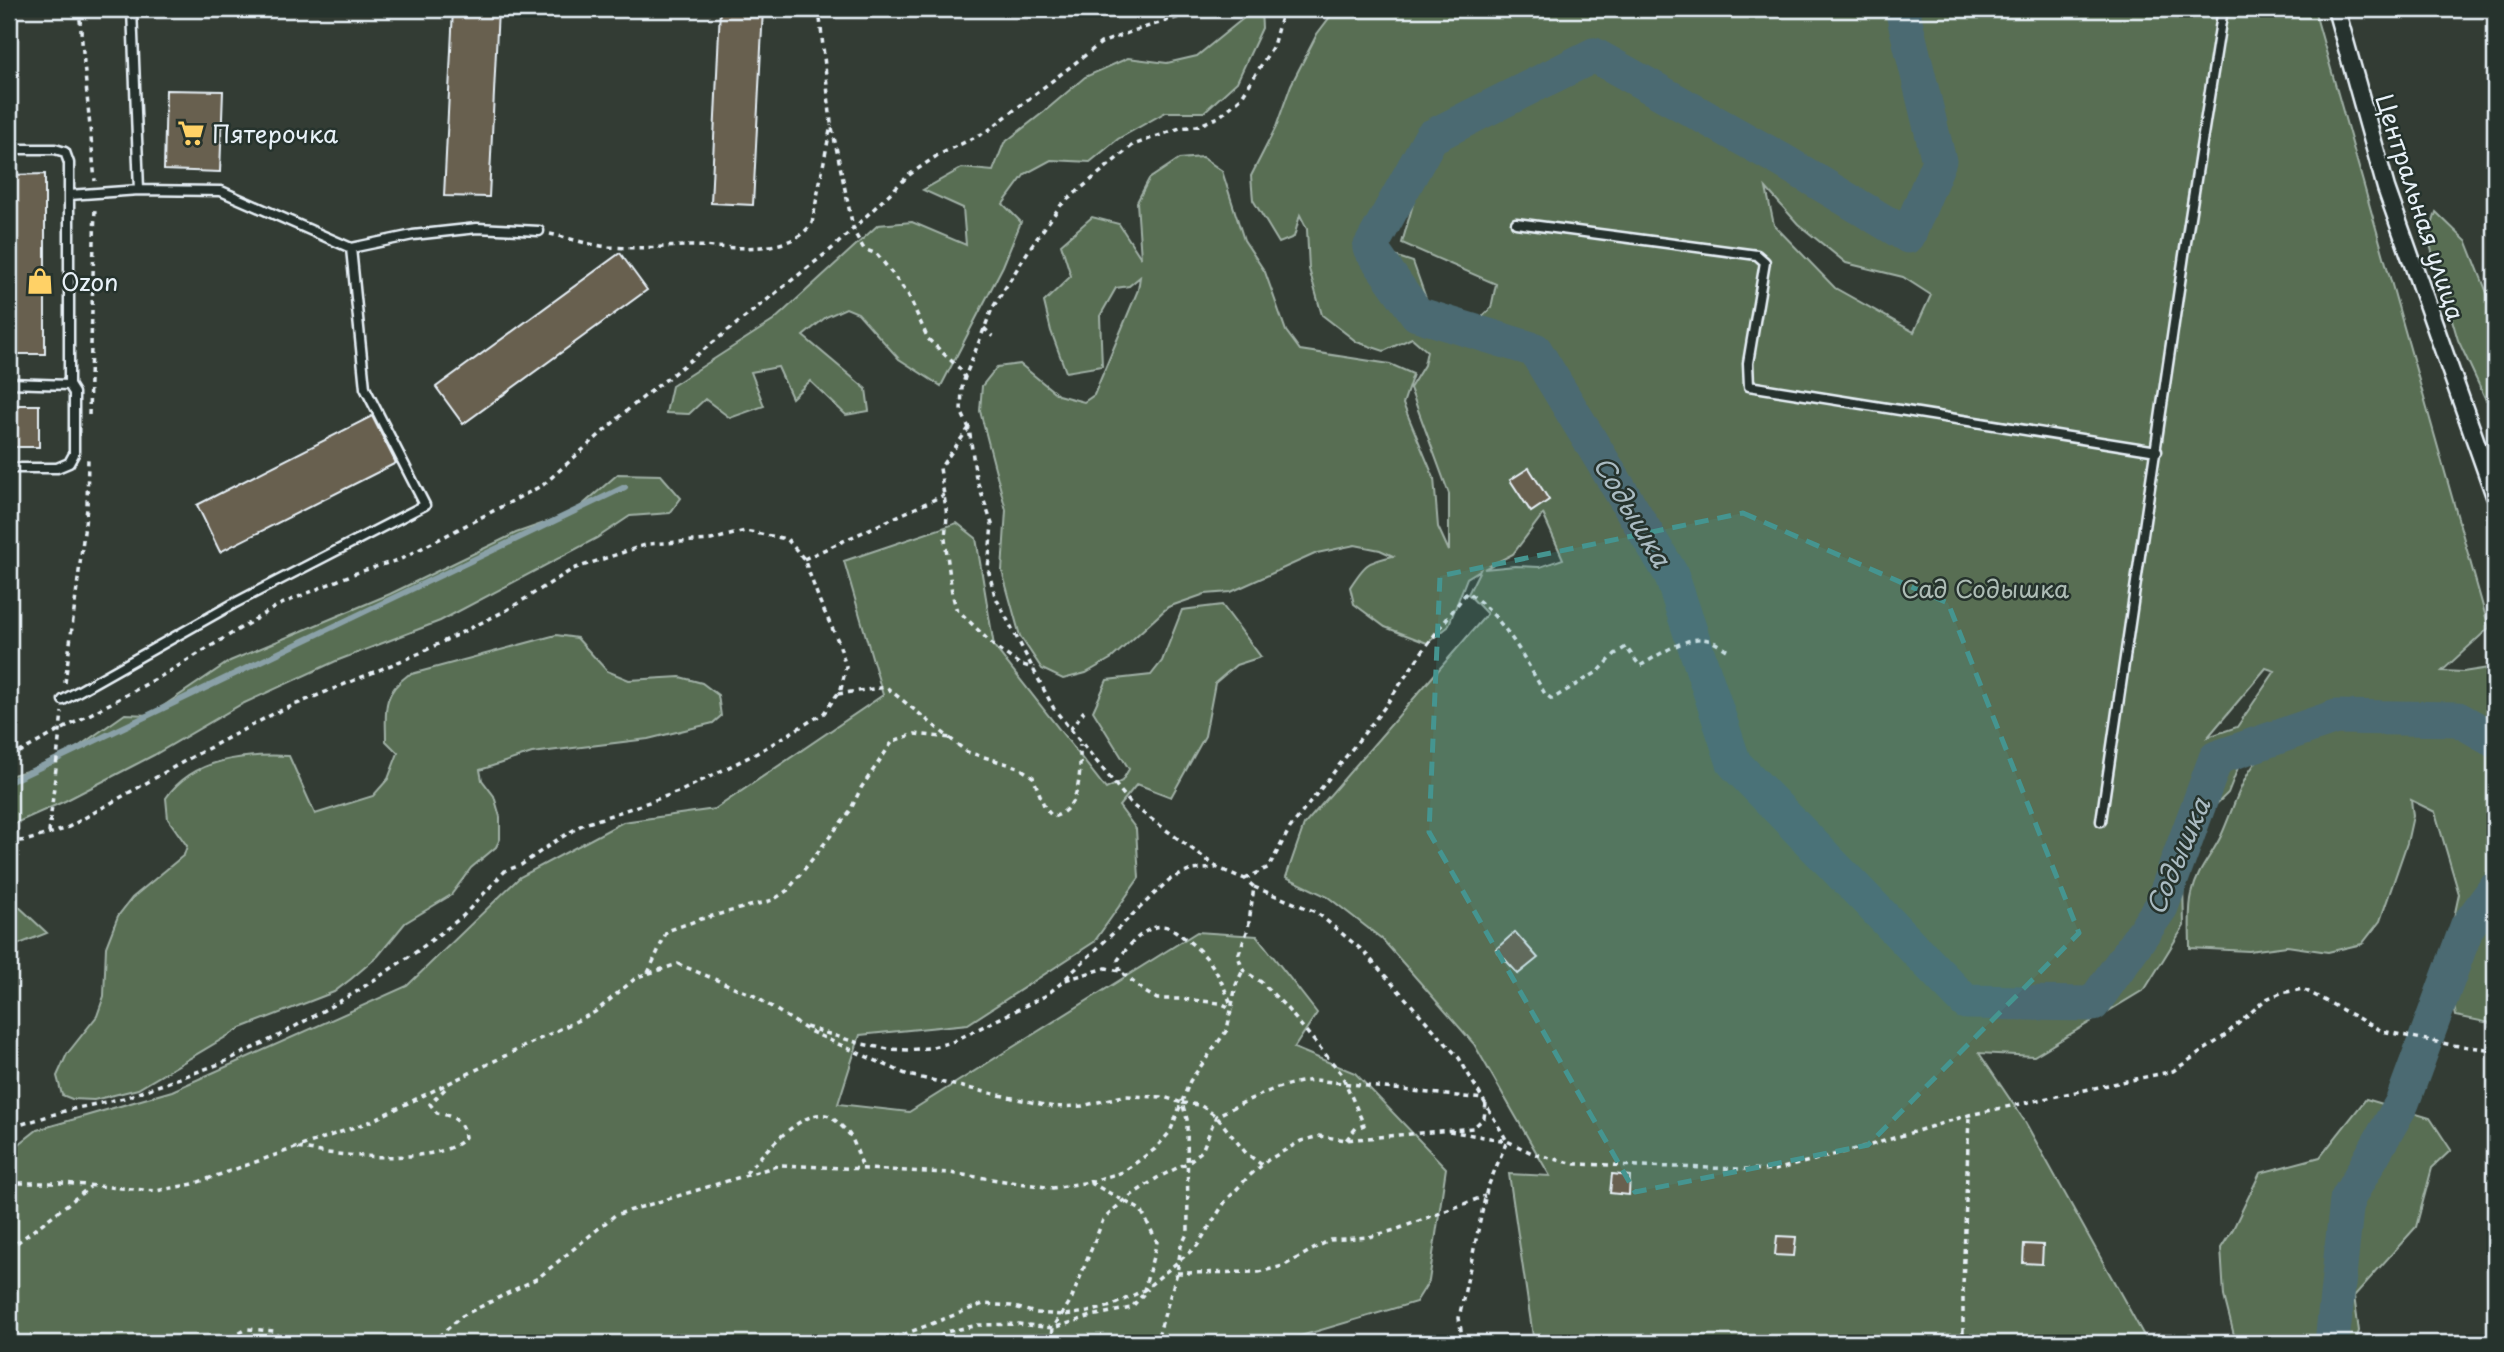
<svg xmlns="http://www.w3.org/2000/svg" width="2504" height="1352" font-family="'Playpen Sans',sans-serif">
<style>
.green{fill:#586e53;stroke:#a0b0a6;stroke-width:2;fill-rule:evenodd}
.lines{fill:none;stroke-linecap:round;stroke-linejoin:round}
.stream{stroke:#8aa1a8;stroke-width:6}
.river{stroke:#4c6b72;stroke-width:35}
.building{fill:#676050;stroke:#e8f1f8;stroke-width:2}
.service-casing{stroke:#e8f1f8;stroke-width:13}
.minor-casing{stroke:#e8f1f8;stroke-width:21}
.path{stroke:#e8f1f8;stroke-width:3.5;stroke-dasharray:5 5;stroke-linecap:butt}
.service{stroke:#26332d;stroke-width:8}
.minor{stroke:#26332d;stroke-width:16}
.marked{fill:#459590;fill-opacity:0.2;stroke:#459590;stroke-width:5;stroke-dasharray:14 9;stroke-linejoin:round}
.labels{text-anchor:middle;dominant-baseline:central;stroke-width:5;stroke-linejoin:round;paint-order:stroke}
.poi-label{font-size:24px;fill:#e8f1f8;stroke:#26332d;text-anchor:start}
.street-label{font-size:24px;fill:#e8f1f8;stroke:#26332d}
.park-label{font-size:24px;fill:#aebdb6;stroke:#26332d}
.water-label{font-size:26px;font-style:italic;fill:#aabbc2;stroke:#26332d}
</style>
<rect width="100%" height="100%" fill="#333c34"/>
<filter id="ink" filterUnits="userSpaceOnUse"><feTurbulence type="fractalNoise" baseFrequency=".0143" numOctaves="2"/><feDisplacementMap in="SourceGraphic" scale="14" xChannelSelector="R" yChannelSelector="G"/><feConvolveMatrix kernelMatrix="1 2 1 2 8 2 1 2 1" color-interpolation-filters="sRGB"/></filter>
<g filter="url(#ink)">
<path class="green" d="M1261,9l1,19 -25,54 -33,30h-38l-48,27 -28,23 -39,-2 -26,14 -22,30 18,18 -18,44 -62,120 -42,-27 -41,-46 -12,-5 -20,9 -23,19 63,53 3,22 -23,4 -36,-34 -18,17 -14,-31 -27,5 13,34 -34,12 -25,-19 -16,15 -23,-1 6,-27 101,-65 105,-96 34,-3 54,23 -3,-37 -40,-18 39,-22 31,3 11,-28 41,-32 40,-34 43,-19 39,5 30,-7 48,-39z
M1336,9h978l175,619 -47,43 21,1 32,-5v357l-39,-8 -11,-56 14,-66 -24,-82 -24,-12 2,16 -6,27 -27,78 -18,23 -34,8 -41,-6 -38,5 -59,-3c0,-17 -2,-38 2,-54 5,-24 19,-37 29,-58 15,-32 24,-78 59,-93l-28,-11 -24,61 -25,24 -20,65 1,44 -39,63 -111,67 -55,-3 45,67 124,223h-614l-25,-169 41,2 -76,-132 -92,-105 -54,-42 -42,-20 18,-52 183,-211 -19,-20 12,-24 -13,8 -19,49 -21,16 -42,-16 -31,-23 -4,-17c15,-23 16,-25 43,-31l-13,-6 -25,-5 -38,8 -86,39 -26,2 -37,13 -56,51 -26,15 -23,6 -21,-10 -22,-33 -18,-65 4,-61 -26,-99 2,-25 15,-19 23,-3 38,31 26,7 10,-7 44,-105 2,-13 -11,9 -13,2 -16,28 2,50 -36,6 -15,-41 -7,-29 27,-26 -10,-32 31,-27 27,7 22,34 -4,-56 12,-23 30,-20 23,-2 20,14 22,69 21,32 21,59 14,19 90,14 23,10 -10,30 31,74 4,49 11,24v-57l-39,-106 14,-23 3,-14 -15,-13 -28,13 -27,-9 -35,-27 -13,-46 -2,-40 -7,-14 -6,22 -15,6 -26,-43 -2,-24 25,-49 15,-42 26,-51zM1766,188l32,36 48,39 57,14 28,18 -17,37 -79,-44 -61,-63zM1415,197l-13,46 94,41 -5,24 -15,15 -48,-19 -15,-42 -42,-14 25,-47zM1543,514l20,45 -23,8 -25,-1 -31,3 29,-15zM2266,668l9,3 -38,56 -29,10z
M2436,212l31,30 24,61 4,17v81l-9,-1 -28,-60 -30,-102z
M618,474l43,1 20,23 -11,15 -40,3 -33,22 -157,83 -104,40 -96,44 -86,50 -89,46 -56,25v-50l46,-13 70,-49 25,1 80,-54 160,-67 126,-61 57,-20z
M957,523l19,15 18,108 112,143 16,-8 7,-12 -36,-58 14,-31 44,-5 11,-14 20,-51 40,-5 39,52 -25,8 -21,18 -10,53 -34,61 -34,-13 -18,22 17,23 3,49 -45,64 -126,82 -108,11 -22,69 71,8 288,-180 60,4 60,77 -23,35 61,25 91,95 -17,113 -13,21 -139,41h-1268v-191l28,-22 135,-39 235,-105 113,-109 103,-55 92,-13 168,-114 -39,-134z
M556,635l21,3 30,33 22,9 51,-3 22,6 16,12 3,21 -8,7 -65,16 -116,14 -52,17 2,10 12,16 6,21v22l-4,8 -25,21 -20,27 -46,28 -27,33 -27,23 -17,13 -93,36 -103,61 -44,11 -22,-1 -10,-4 -5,-19 10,-22 30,-38 7,-20 2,-49 12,-31 14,-18 52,-43 3,-9 -19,-27 -2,-21c27,-40 79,-44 123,-42l26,58 58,-18 15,-17 10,-26 -12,-12c0,-30 -5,-46 22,-66z
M15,903l32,30 -38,15v-44z
M2366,1099l64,19 21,32 -19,18 -16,59 -62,69 5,35 -4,12h-122l1,-8 -10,-39 -3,-48 12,-19 27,-56 60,-16z"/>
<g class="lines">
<path class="stream" d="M9,782l616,-295"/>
<path class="river" d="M1902,9l37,152 -31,75 -125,-75 -189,-106 -163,82 -61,111 47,66 118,36 136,224 63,189 232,239 127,2 68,-97 55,-149 120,-41 122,2 37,21
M2332,1343l15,-143 55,-97 65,-176 28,-38"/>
</g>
<path class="building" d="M453,9h45l-9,188 -45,-1z
M720,9h43l-10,196 -42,-2z
M166,90l57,1 -3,81 -56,-2z
M45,174v180h-36v-179z
M620,253l27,37 -184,134 -27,-37z
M9,405h30v42h-30z
M372,416l24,47 -176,89 -23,-47z
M1529,468l20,32 -18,12 -21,-32z
M1515,932l23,26 -20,16 -22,-25z
M1612,1174l18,2 -1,19 -19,-2z
M1777,1236l19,1 -2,19 -19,-1z
M2024,1244l19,1 -1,19 -19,-1z"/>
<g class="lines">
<defs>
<path id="service" d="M132,9l7,181 82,1 130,57 62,-13 64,-7 62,3
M9,149h46l10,3 4,11v222
M69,195l70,-5
M1516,223l241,32 8,7 -17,101 1,23 408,65
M9,383l60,2 5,8v61l-5,9 -12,5h-48
M63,700l170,-96 192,-99 -60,-117 -14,-140
M2101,821l83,-566 39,-246"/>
<path id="minor" d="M2336,9l50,179 109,308"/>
</defs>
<use href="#service" class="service-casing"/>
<use href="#minor" class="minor-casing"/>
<path class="path" d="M79,9l16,172
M819,9l12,114 23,109 10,17 13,5 31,40 20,45 31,29 6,9
M1283,9l-10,37 -32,52 -22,19 -22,9 -17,2 -47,17 -72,60 -29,40 -40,64 -27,68 -3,11 -1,23 8,17 7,50 16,46 -4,45 7,27 59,113 78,96 86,63 27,11 9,8 -6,42 -10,27 5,14 18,12 23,23 57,68 23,52 -8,3 -10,12
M550,234c19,4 39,11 59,13 25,2 50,0 75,-1 38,-1 104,13 128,-23l19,-98
M984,328l9,9
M89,415l6,-209
M969,428l-29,40 7,48 -2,23 7,54 4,15 38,38 25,18 15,4
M804,559l140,-64
M65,683l22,-175 1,-50
M838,694l48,-7 81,65 51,15 15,10 12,31 8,9c30,-9 27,-48 27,-73
M1070,730l14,-19
M9,755l9,-2 147,-79 112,-68 76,-32 48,-15 142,-74 88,-78 203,-160 75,-72 29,-20 48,-23 115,-89 32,-12 73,-22
M49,833l13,-121
M9,842l19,-2 37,-11 125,-71 85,-45 145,-60 87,-43 66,-41 75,-25 63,-4 34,-9 42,8 17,20 16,43 19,41 7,24 -5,22 -17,24 -67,40 -76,38 -99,34 -25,15 -36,25 -16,6 -42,45 -47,36 -60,40 -76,43 -58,28 -98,35 -56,12 -52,16 -7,6
M1245,879l24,-12 21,-39 94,-120 40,-59 43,-57c37,25 56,64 78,102l7,5 47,-28 16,-17 11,-7 14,19c15,-9 45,-29 63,-27 10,1 18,8 26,12
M1254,887l62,25 47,39 96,107 48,83 -20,48 -28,129 4,25
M1120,971l-2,-11c10,-14 32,-41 52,-32 5,2 9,6 13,9 29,21 36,37 49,70
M648,973l19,-42 34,-12 72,-19 15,-10 62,-79 11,-23 32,-47 22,-7 36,4
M1066,978l103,-98 22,-10 25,-2
M806,1027l56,17 26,5 20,1 21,-2 23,-6 93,-46 20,-16 41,-12 14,3 25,21 12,7h25l38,4 13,6
M1182,1103l18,2 16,11 30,37 16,12
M1449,1131l58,10 27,13 41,10 200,6 96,-25 98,-30 204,-44 49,-33 44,-39 15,-6 22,-4 79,42 70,14 43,5
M298,1148c34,8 145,19 167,-11 -3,-17 -12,-21 -28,-24l-7,-9 16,-16
M746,1173c15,-17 57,-67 83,-57 6,3 16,13 20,18 7,10 10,25 15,36
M1089,1182l34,-10 32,-23 15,-17 20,-51 37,-51 9,-45 7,-15
M9,1183h53l94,8 37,-7 176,-62 226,-110 42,-35 41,-13 75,31 56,36 99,44 146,32 28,-1 41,-10 41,1 18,6 5,16 1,113 -7,14 -4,27 -21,70
M9,1249l81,-62
M1177,1273l82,-1 24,-6 47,-26 39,-3 26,-7 90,-34
M222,1343l25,-14 27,2 11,12
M431,1343l31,-27 76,-38 77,-63 165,-50 170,8 103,15 36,-6 52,28 16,32 -13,48
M874,1343l31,-9 78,-30 28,2 25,7 28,2 24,-3 23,-6 33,-16 53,-44 28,-44 23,-25 20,-17 33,-19 18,-5 27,4 127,-12 11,-10 2,-14
M932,1343l14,-11 32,-7 41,-1 34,4 39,-12 39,-8 17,-19
M1051,1343l2,-15 18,-28 32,-80 20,-19 34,-23 30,-15 15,-12 14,-35c33,-16 62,-33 99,-36l168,19
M1963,1343v-56l6,-172"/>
<use href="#service" class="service"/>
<use href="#minor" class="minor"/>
</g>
</g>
<path class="marked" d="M1743,513l205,90 131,330 -211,212 -233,47 -206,-360 11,-256z"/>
<defs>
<symbol id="supermarket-bare" viewBox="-9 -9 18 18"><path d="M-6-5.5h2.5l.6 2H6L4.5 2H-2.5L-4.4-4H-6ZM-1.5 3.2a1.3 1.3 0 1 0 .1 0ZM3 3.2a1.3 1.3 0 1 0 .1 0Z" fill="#ffd166" stroke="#26332d" stroke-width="2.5" paint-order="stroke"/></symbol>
<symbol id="shop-bare" viewBox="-9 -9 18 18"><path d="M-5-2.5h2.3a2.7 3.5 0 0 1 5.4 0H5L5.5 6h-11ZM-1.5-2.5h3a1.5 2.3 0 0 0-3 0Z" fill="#ffd166" stroke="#26332d" stroke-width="2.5" paint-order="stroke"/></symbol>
</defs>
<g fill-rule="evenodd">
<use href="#supermarket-bare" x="172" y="114" width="38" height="38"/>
<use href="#shop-bare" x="21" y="262" width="38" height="38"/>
</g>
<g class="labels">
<g class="poi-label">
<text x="212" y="133">Пятерочка</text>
<text x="61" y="281">Ozon</text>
</g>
<g class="street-label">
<text transform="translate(2421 207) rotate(72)">Центральная улица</text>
</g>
<g class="park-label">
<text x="1985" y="588">Сад Содышка</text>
</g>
<g class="water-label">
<text transform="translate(1633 511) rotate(59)">Содышка</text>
<text transform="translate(2177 856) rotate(-67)">Содышка</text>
</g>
</g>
<rect width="2504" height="1352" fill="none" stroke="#26332d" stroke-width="35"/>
<rect x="18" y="18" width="2469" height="1317" fill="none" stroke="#e8f1f8" stroke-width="2.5" filter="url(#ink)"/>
</svg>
